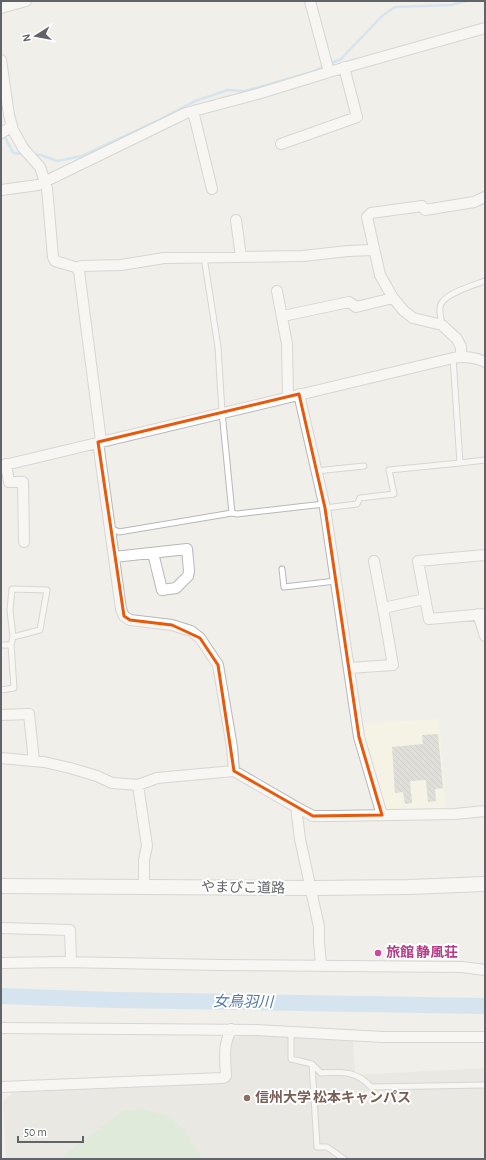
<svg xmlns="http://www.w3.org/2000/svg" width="486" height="1160" font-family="'Alegreya Sans','Noto Sans JP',sans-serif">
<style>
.commercial{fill:#faf6e3}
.education{fill:#e3e0da}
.garden{fill:#c9e4ca}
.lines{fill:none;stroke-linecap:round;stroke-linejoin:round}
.stream{stroke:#b4d7f5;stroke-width:2.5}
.river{stroke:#b4d7f5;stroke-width:16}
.building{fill:url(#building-back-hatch)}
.lane-casing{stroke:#b6b8bb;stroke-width:7}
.street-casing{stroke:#b6b8bb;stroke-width:12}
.secondary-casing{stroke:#b5b7bb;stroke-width:16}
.lane{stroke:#fff;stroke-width:5}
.street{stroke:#fff;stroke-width:10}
.secondary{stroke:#fff;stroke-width:14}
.marked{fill:none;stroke:#e8590c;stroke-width:3;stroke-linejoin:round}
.hotel-dot{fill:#d1479c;stroke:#fff;stroke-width:1.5}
.education-dot{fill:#8d6e63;stroke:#fff;stroke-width:1.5}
.labels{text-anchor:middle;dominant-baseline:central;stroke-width:4;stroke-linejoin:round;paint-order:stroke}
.street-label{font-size:14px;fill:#606367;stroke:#fff}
.hotel-label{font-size:14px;font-weight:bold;fill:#b23c85;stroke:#fff;text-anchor:start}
.education-label{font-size:14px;font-weight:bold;fill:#785e54;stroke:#fff;text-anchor:start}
.water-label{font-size:15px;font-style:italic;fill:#5178a6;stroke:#fff}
</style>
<defs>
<pattern id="building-back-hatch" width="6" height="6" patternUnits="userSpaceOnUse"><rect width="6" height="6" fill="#cccac5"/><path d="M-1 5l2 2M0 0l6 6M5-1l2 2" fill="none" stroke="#a9a8a4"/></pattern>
</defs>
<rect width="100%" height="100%" fill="#f0efe9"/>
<path class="commercial" d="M439,719l7,91h-62l-16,-58 -5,-29z"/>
<path class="education" d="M254,1034l99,6 2,35 130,-7v91h-479l-3,-57 10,-9 216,-13v-39l5,-4z"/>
<path class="garden" d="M143,1109l25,7 16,14 16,25v4h-140l62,-48z"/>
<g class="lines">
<path class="stream" d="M329,64l12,-5 41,-43 13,-9 56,-2 15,-4
M1,139l4,-2 8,16 11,1
M33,155h8l16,6 25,-5 75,-35 38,-20 33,-11 17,1 67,-19 12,-6"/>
<path class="river" d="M1,996l112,4 372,6"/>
</g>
<path class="building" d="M438,734l5,54 -8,1 1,12 -8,1 -2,-22 -16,1 2,22 -7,1 -2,-12 -8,1 -3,-46 31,-3 -1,-9z"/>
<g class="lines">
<defs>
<path id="lane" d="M442,325c-1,-7 -4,-15 -1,-21 5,-11 33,-19 44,-23
M460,463l25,-3
M316,471l48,-5
M325,508l32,-4 3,-6 34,-4 -5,-24 71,-7 -7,-105
M232,513l5,1 87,-10
M110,528l9,4 113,-19 -10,-101 -4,-65 -14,-90
M282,569l2,18 52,-6
M1,645h10l2,-8 -3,-27 2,-21 35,1 -7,40 -27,7
M1,690l13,-2 -3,-43
M291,1031v28l21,5 9,9c20,-1 35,-3 50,14l114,-2
M312,1064l5,83h10l17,12"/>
<path id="street" d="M310,1l19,71
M1,8l25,-7
M1,60l8,55 4,15 10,18 17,19 7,21 6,69 2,4 20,6 4,4 22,170
M193,111l19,78
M1,133l11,-7
M281,144l76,-27 -13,-50
M1,190l37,-5 148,-72 75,-20 68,-21 156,-44
M236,220l5,37
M77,268l4,-2 40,-1 43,-7 139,-2 45,-5 25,-1
M277,291l10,53 1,53
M283,316l66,-14 7,5 37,-9
M461,357v-10l-4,-8 -15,-14 -29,-7 -9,-7 -11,-13 -13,-23 -13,-58 4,-4 51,-7 3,4 49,-8 11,-5
M299,394l26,114 34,229 23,78
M98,442l23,167 3,7 6,4 42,5 19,6 9,7 18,27 14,82 2,24
M6,464l3,18h14l1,60
M1,466l452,-108c10,-2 23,-1 32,4
M485,555l-67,6 11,58 56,-5
M114,557l73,-8 2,22 -1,5 -12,12 -14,2 -9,-37
M374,561l9,47 42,-9
M478,614l7,22
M349,668l44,-3 -10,-57
M1,715l28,-1 5,47
M1,758l43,4 26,6 27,8 15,7 26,2 19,-7 77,-7 62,36 17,9h18l124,-2 30,-3
M138,785l9,61 -3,14v27
M296,807l4,32 19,88v15l2,23
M1,928l69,2 1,32
M1,963l61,-1 157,3 243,2 23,3
M1,1028l255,2 127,7h102
M1,1087l222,-9 3,-2c-1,-20 -3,-29 5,-47"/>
<path id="secondary" d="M1,886l311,2 97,-1 76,-3"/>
</defs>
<use href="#lane" class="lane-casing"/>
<use href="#street" class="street-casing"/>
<use href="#secondary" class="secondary-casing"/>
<use href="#lane" class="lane"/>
<use href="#street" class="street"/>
<use href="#secondary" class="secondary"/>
</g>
<path d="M0 0H486V1160H0ZM299,394l26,114 34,229 23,78 -69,1 -79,-45 -16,-106 -18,-27 -28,-13 -42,-5 -6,-4 -26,-174z" fill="#f0efe9" fill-opacity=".55" fill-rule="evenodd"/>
<path class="marked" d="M299,394l26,114 34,229 23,78 -69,1 -79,-45 -16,-106 -18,-27 -28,-13 -42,-5 -6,-4 -26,-174z"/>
<circle class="hotel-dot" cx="378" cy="953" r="4"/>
<circle class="education-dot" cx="247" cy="1098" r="4"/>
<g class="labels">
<g class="street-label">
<text transform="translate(243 888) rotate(1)">やまびこ道路</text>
</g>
<g class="hotel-label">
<text x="386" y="953">旅館 静風荘</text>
</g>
<g class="education-label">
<text x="255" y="1098">信州大学 松本キャンパス</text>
</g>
<g class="water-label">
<text transform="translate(243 1002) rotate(1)">女鳥羽川</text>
</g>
</g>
<rect width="486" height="1160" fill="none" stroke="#606367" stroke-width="4"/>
<g transform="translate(36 36) rotate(259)" stroke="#ffffff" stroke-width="3" paint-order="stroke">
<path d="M0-3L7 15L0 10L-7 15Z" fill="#606367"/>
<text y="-6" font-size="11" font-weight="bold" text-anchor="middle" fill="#606367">N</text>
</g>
<path d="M18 1136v6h65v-6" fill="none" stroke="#606367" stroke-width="2"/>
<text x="24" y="1136" font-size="12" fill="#606367" stroke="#ffffff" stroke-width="3" paint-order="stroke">50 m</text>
</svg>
